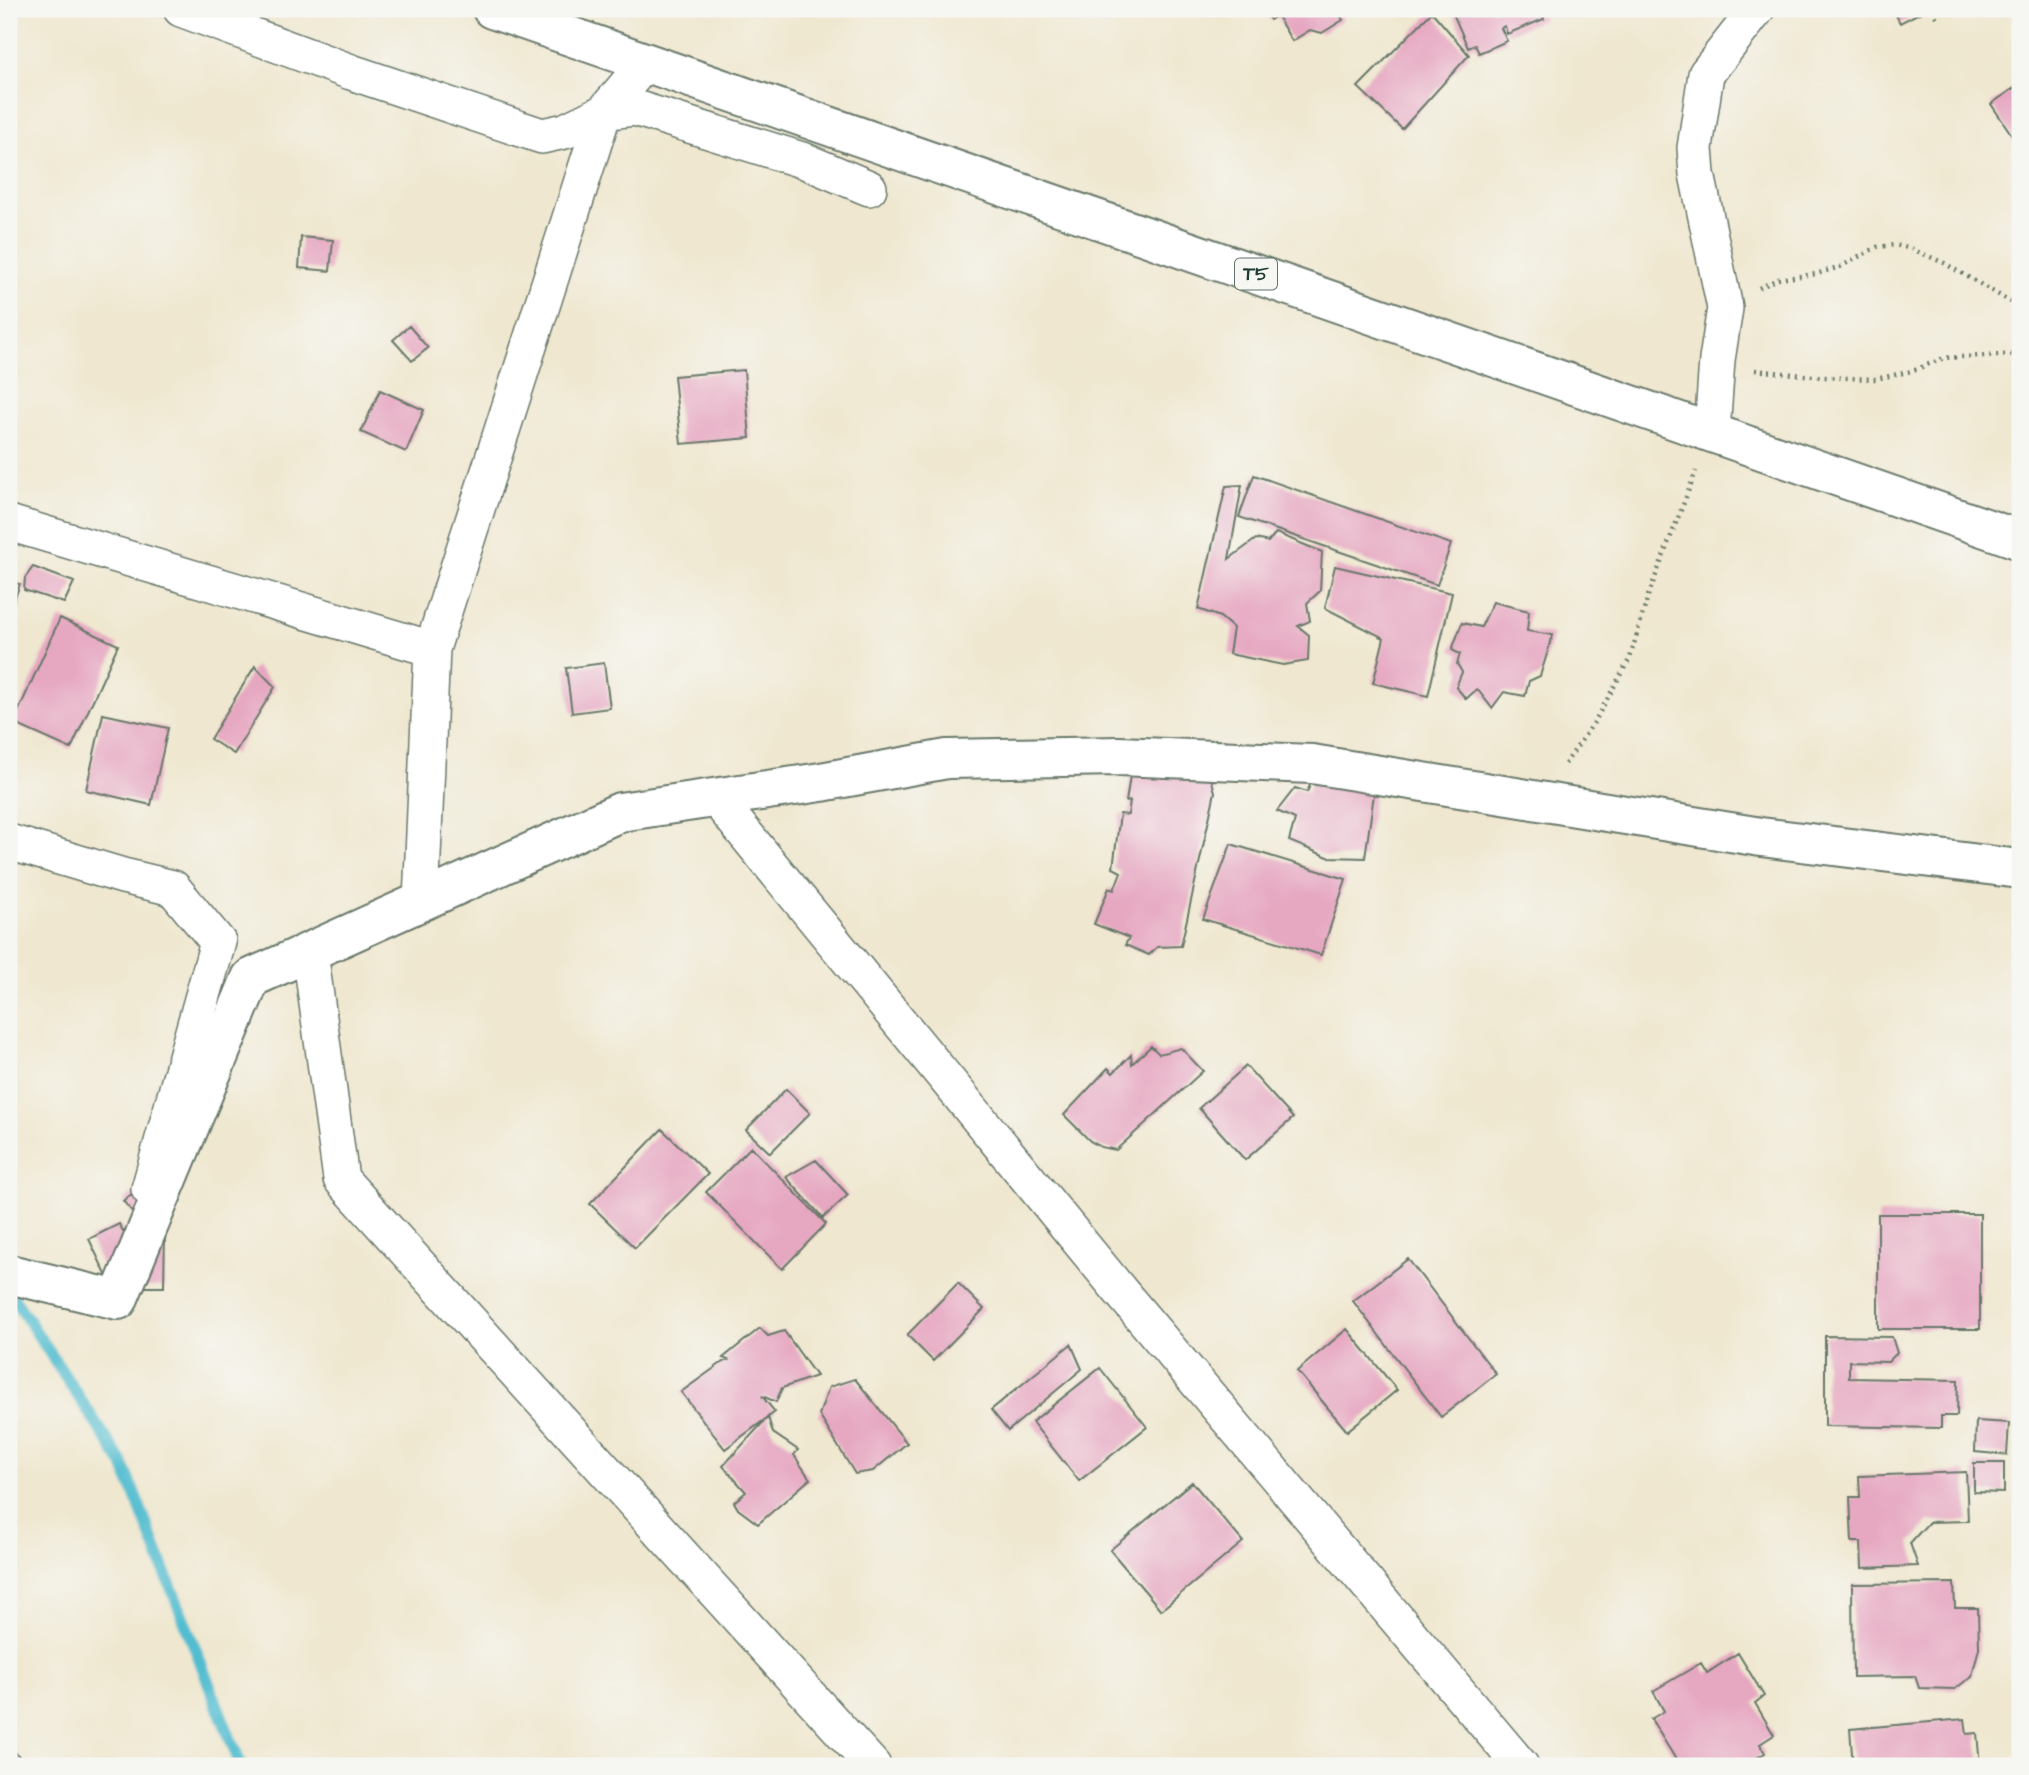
<svg xmlns="http://www.w3.org/2000/svg" width="2029" height="1775" font-family="'Architects Daughter',sans-serif">
<style>
.lines{fill:none;stroke-linecap:round;stroke-linejoin:round}
.stream{stroke:#53bdd0;stroke-width:12}
.building{fill:#e6a7c1}
.street-casing{stroke:#68786a;stroke-width:38}
.secondary-casing{stroke:#68786a;stroke-width:42}
.highway-casing{stroke:#68786a;stroke-width:42}
.path{stroke:#68786a;stroke-width:4.5;stroke-dasharray:2 5;stroke-linecap:butt}
.street{stroke:#fff;stroke-width:35}
.secondary{stroke:#fff;stroke-width:38}
.highway{stroke:#fff;stroke-width:38}
.labels{text-anchor:middle;dominant-baseline:central;stroke-width:5;stroke-linejoin:round;paint-order:stroke}
.shield{fill:#f6f6f2;stroke:#60746d;stroke-width:2}
.shield-label{font-size:19px;font-weight:bold;fill:#1f3d34}
</style>
<rect width="100%" height="100%" fill="#f6f6f2"/>
<filter id="ink" filterUnits="userSpaceOnUse"><feTurbulence type="fractalNoise" baseFrequency=".0143" numOctaves="2"/><feDisplacementMap in="SourceGraphic" scale="14" xChannelSelector="R" yChannelSelector="G"/><feConvolveMatrix kernelMatrix="1 2 1 2 8 2 1 2 1" color-interpolation-filters="sRGB"/></filter>
<filter id="wash" filterUnits="userSpaceOnUse"><feTurbulence type="fractalNoise" baseFrequency=".00686" numOctaves="4" result="noise"/><feDisplacementMap in="SourceGraphic" scale="28" xChannelSelector="R" yChannelSelector="G"/><feGaussianBlur stdDeviation="1.57" result="paint"/><feColorMatrix in="noise" values="0 0 0 0 0 0 0 0 0 0 0 0 0 0 0 0 0 1.4 0 .05"/><feComposite in="paint" operator="in"/></filter>
<g filter="url(#wash)">
<rect width="100%" height="100%" fill="#efe7cf"/>
<g class="lines">
<path class="stream" d="M9,1291l114,173 118,302"/>
</g>
<g id="blocks">
<path class="building" d="M1263,9h74l6,11 -21,13 -12,-3 -18,11 -15,-25 -7,4z
M1451,9h89l4,10 -37,15 -2,-8 -4,2 6,13 -28,12 -4,-8 -7,3z
M1893,9h34l-27,14z
M1432,12l37,43 -67,74 -44,-42z
M2020,84v63l-29,-43z
M301,237l32,3 -3,31 -31,-3z
M409,326l19,22 -16,13 -19,-21z
M744,370l6,68 -69,6 -7,-68z
M380,390l44,20 -18,42 -45,-20z
M1254,475l197,69 -14,41 -198,-68z
M1242,485l-13,74 27,-20 12,3 8,-9 46,19 -2,39 -13,12 3,18 -12,5 11,9 -1,26 -25,4 -54,-11 4,-26 -13,-11 -22,-8 28,-123z
M1335,566l117,27 -24,103 -55,-13 11,-45 -59,-30z
M33,567l41,15 -10,21 -40,-13 1,-12z
M9,582l11,2 -11,31z
M1493,602l36,9 -2,20 26,4 -13,41 -11,5 -4,15 -21,-4 -12,16 -15,-19 -11,10 -10,-12 6,-15 -5,-8 3,-10 -8,-4 10,-27 19,4z
M60,618l58,27 -47,104 -58,-26z
M604,663l6,45 -38,5 -6,-45z
M255,666l20,21 -41,67 -24,-15z
M103,714l65,14 -17,77 -65,-15z
M1133,756l77,18 5,18 -34,154 -24,1 -8,8 -24,-10 4,-7 -35,-14 15,-36 5,2 7,-18 -8,-4 7,-54 8,1 2,-14 -4,1z
M1319,765l55,29 -9,64 -37,-1 -39,-16 6,-22 -18,-8 18,-23 12,4z
M1231,844l115,35 -25,76 -118,-36z
M1151,1046l8,8 22,-6 22,23 -87,79 -15,-3 -11,-6 -26,-26 44,-47 5,5 18,-18 1,9z
M1246,1066l47,52 -48,42 -46,-52z
M786,1089l24,24 -40,40 -24,-23z
M662,1129l46,45 -73,74 -45,-44z
M751,1147l75,77 -44,45 -76,-77z
M816,1160l32,35 -25,23 -37,-41z
M151,1179l-16,36 -12,-14z
M1878,1214h102v115h-102z
M146,1220l19,12 -1,55h-18l-28,13 -29,-61 30,-15 4,7z
M1408,1259l88,115 -55,43 -88,-116z
M958,1283l26,26 -51,52 -26,-26z
M760,1328l8,8 16,-5 32,45 -34,12 -6,14 -14,-6 13,16 -50,37 -44,-57 39,-28 8,-4 -5,-2z
M1347,1329l50,61 -50,41 -50,-60z
M1825,1336l67,1 5,16 -9,9 -39,-1v17l109,2 -1,36h-16v12l-116,-2z
M1071,1344l11,25 -74,62 -17,-21z
M1100,1368l47,59 -68,54 -47,-59z
M855,1379l52,64 -34,28 -18,3 -36,-59 10,-28z
M768,1417l5,16 25,17 -4,5 16,24 -52,45 -20,-15 -4,-7 12,-10 -23,-26z
M1976,1421l33,2 -2,32 -32,-3z
M1974,1463h30v30l-30,-1z
M1966,1472l2,49 -39,1 -19,21 8,23 -56,2 -1,-26h-9l-2,-45h10l-1,-21z
M1192,1482l51,60 -82,68 -51,-60z
M1954,1583l1,25h23l1,40 -7,28 -17,13 -36,-1 -4,-12 -62,1 -1,-93z
M1738,1653l26,43 -9,7 19,32 -14,9 5,9 -22,13h-63l-29,-47 13,-8 -11,-20 48,-28 6,10z
M1965,1719l2,15 10,-1 3,33h-127l-3,-37z
M9,1746l16,17 -4,3h-12z"/>
</g>
</g>
<g filter="url(#ink)">
<use href="#blocks" fill-opacity="0" stroke="#68786a" stroke-width="2"/>
<g class="lines">
<defs>
<path id="street" d="M181,9l170,63 191,64 23,-5 39,-19 31,-4 170,53 64,27
M1712,432l5,-72 8,-52 -28,-134 -2,-26 11,-74 51,-65
M9,523l423,126
M715,797l406,495 400,474
M9,842l114,34 50,12 45,54 -69,247
M421,902l11,-253 172,-537 42,-50
M310,952l31,227 532,587"/>
<path id="secondary" d="M9,1274l109,26 133,-322 369,-166 201,-30 126,-23 172,-3 193,8 449,73 259,32"/>
<path id="highway" d="M492,9l1528,531"/>
</defs>
<use href="#street" class="street-casing"/>
<use href="#secondary" class="secondary-casing"/>
<use href="#highway" class="highway-casing"/>
<path class="path" d="M1933,9l5,13
M1759,288l19,-9 38,-5 24,-7 37,-20 18,-2 17,4 32,14 67,39 9,22
M1755,370l67,7 54,2 36,-8 32,-13 76,-4
M1565,764l30,-43 35,-63 18,-62 48,-125"/>
<use href="#street" class="street"/>
<use href="#secondary" class="secondary"/>
<use href="#highway" class="highway"/>
</g>
</g>
<g class="labels">
<rect class="shield" x="1235" y="258.5" width="42" height="31" rx="5"/>
<g class="shield-label">
<text x="1256" y="274">T5</text>
</g>
</g>
<rect width="2029" height="1775" fill="none" stroke="#f6f6f2" stroke-width="35"/>
</svg>
